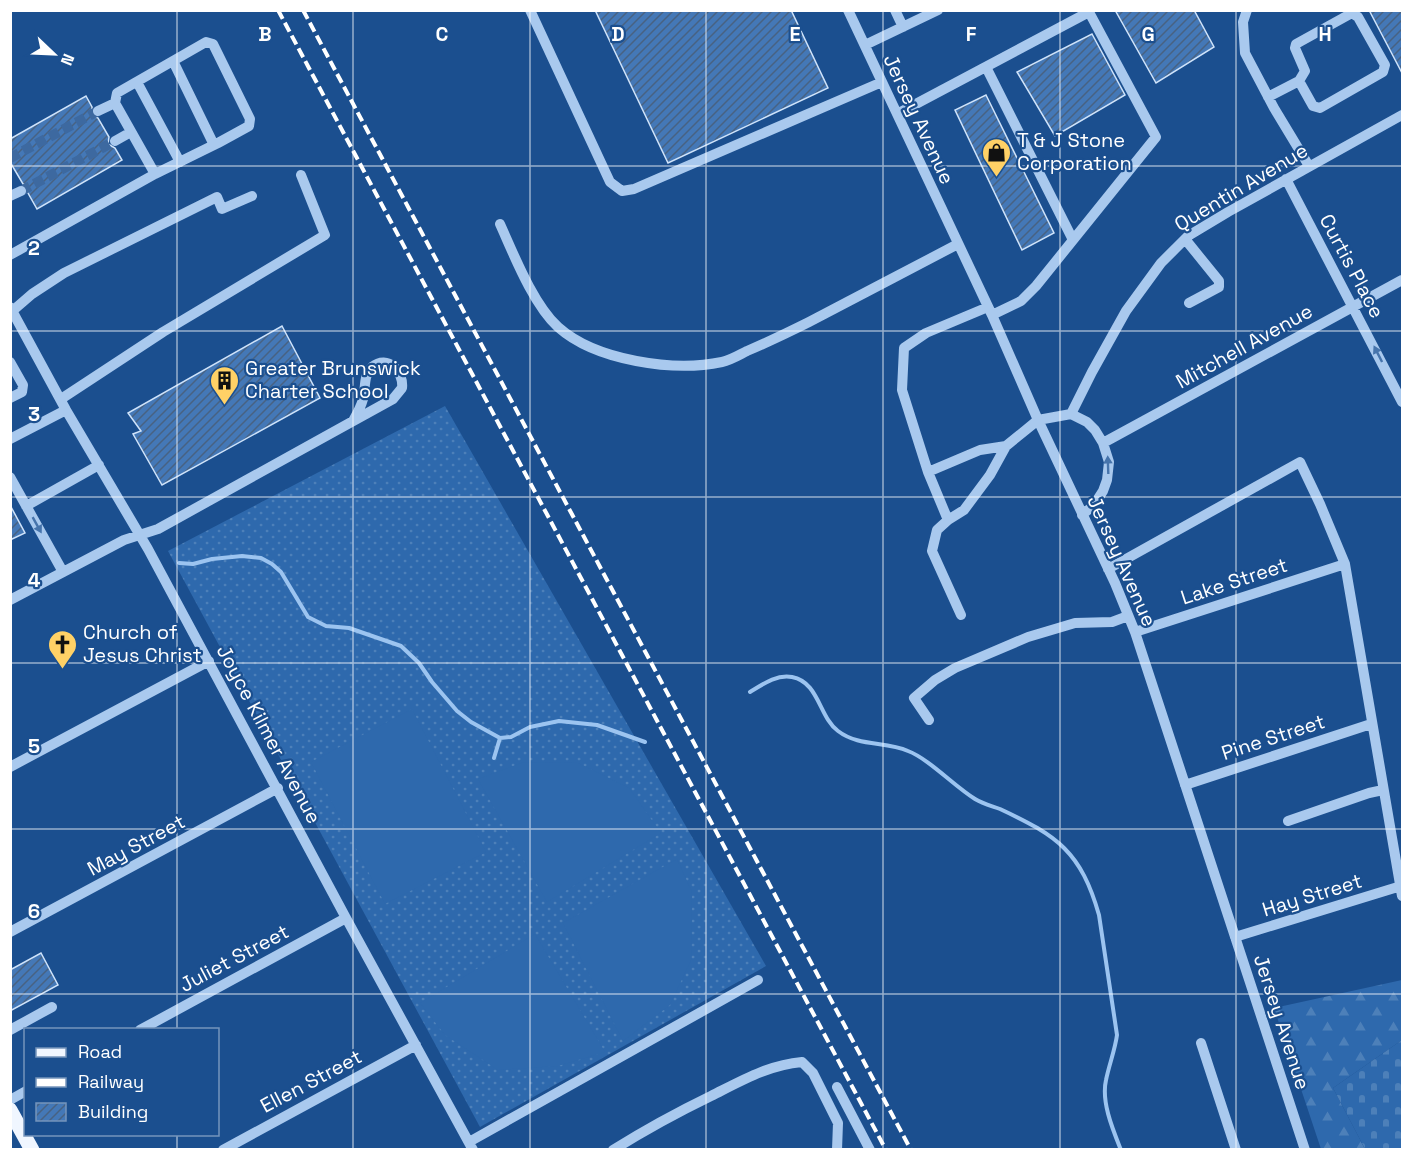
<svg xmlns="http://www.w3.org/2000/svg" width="1413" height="1160" font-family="'Space Grotesk',sans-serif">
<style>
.grass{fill:url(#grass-dots)}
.forest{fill:url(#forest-firs)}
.cemetery{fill:url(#cemetery-stones)}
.pitch{fill:#2e69ad}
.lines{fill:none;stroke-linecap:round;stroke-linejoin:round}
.stream{stroke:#9cc4f0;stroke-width:4}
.building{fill:url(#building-hatch);stroke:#cfe3fa;stroke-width:1.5}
.minor-tunnel{stroke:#3d69a0;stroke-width:10;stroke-dasharray:10 5;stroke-linecap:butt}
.minor{stroke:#a9c9ee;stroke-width:10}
.major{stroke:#f0f6ff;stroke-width:15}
.rail{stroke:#fff;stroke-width:4;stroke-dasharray:10 4.5;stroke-linecap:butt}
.oneway{fill:#4674ac}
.grid{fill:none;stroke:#fff;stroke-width:1.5;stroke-opacity:0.55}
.labels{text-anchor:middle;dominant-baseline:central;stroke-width:4.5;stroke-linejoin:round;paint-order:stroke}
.street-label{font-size:20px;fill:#fff;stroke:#1b4f8f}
.poi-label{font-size:20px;fill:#fff;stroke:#1b4f8f;text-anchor:start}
.grid-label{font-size:20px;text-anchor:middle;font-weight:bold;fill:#fff;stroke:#1b4f8f;stroke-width:4.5;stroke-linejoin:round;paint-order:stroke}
</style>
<defs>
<pattern id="grass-dots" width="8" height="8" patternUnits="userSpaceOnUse" patternTransform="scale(1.5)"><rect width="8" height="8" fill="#2e69ad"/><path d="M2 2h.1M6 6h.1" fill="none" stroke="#4d80b9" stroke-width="1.8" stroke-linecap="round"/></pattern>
<pattern id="forest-firs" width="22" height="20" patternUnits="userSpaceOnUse" patternTransform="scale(1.5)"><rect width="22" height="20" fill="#2e69ad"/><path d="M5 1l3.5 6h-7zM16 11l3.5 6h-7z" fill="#4d80b9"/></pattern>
<pattern id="cemetery-stones" width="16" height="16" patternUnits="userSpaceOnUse" patternTransform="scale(1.5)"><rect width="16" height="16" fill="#2e69ad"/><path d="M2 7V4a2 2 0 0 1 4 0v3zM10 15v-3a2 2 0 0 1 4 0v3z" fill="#4d80b9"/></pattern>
<pattern id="building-hatch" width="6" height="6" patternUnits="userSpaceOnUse" patternTransform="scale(1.5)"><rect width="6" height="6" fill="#4478b7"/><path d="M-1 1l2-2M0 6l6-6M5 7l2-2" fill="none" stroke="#486282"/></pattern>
</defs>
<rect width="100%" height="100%" fill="#1b4f8f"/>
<path class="grass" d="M445,406l321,560 -286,161 -312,-576z"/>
<path class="forest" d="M1402,980v60l-69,48 32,61h-44l-47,-141z"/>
<path class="cemetery" d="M1402,1040v109h-37l-32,-61z"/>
<path class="pitch" d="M412,709l74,143 -101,52 -74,-142z
M524,762l54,1 51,25 32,45 -114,69 -69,-123z
M677,859l15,33 -1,68 -21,45 -47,36 -60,-118z
M535,934l70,118 -47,14 -60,4 -53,-35 -25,-32z"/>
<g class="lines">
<path class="stream" d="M179,563l14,1 19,-5 30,-3 19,2 11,6 9,8 27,45 18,9 23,2 52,18 18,17 13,19 25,29 14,11 29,16 11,-1 19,-10 29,-6 38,4 48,17
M750,692c13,-8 27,-18 42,-15 27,5 27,40 46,54 21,16 47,10 70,20 21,8 46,35 67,48 8,5 17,7 25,10 58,27 81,43 99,106l18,120c-2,15 -8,30 -11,45 -5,22 7,50 15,70
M494,758l6,-20"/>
</g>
<path class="building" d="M595,10h196l37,78 -160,75z
M1115,10h79l20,37 -58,36z
M1369,10h33v63z
M1092,34l33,61 -70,41 -38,-64z
M986,95l68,138 -32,17 -67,-140z
M86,96l6,11v8l6,3 11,19 -1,7 7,4 7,12 -85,49 -9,-16v-6l-5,-3 -13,-22v-23z
M282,326l38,72 -158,87 -29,-51 8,-3 -13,-18z
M10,505l15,28 -15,7z
M41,953l17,32 -48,26v-41z"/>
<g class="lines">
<path class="minor-tunnel" d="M10,158l88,-47
M21,191l94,-50"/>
<path class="minor" d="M530,10l80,172 12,9 12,-2 248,-107
M848,10l144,305 46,105 77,163 20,49 170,518
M895,10l8,17
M1247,10l-4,12 2,31 29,55 35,58
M865,45l73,-35
M173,61l41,84
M986,67l87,173
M137,82l43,80
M1268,97l31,-16 14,25 7,2 63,-36 2,-7 -27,-48 -6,-4 -56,31 -1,4 10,23 -6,10
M98,111l17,-8
M897,114l192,-102 67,125 -120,149 -15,15 -29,14
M115,141l16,-9
M1286,179l116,223
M10,196l11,-5
M500,224c14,31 33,80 58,103 38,34 116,45 164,35 9,-2 17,-7 25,-11 21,-9 42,-19 62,-29 50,-26 99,-52 149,-78
M1185,239l34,42v6l-30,16
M10,255l145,-81 63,-31 31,-17 1,-7 -37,-75 -7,-2 -89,51 -2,10 40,71
M10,307l56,103 82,139 198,369 127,232
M988,307l-62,26 -22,15 -2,42 26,82 52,-22 26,-4 32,-26 33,-6 16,8 8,8 8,13 6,19 -2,18 -4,11 -9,14 -12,10
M10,313l22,-19 32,-21 153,-76 5,12 30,-13
M10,362l13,23 -1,7 -12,6
M61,399l102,-67 162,-97 -24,-60
M1071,414l21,-42 34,-61 35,-48 27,-27 40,-24 174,-97
M10,439l56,-29
M1103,443l299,-163
M928,472l20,48
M10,477l53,95
M26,506l73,-41
M1108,569l192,-107 20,42 25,60 57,332
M10,600l114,-60 34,-11 235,-130 9,-11c2,-16 -14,-34 -30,-21 -9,9 -6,20 -9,32 -2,8 -6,15 -10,22
M961,615l-29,-64 5,-21 11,-10 16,-10 26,-35 16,-29
M1135,632l210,-68
M929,720l-15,-22 21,-18 20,-12 73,-31 47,-14 37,-1 16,-6
M10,767l199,-106
M1185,785l186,-61
M1288,821l81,-28 14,-3
M10,932l268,-144
M1235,937l166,-51
M10,1030l42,-23
M140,1030l206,-112
M1201,1043l35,107
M837,1087l33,63
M10,1100l16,-9
M469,1142l289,-162
M223,1150l193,-105
M613,1150c32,-20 65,-38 98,-54 30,-15 57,-31 91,-34l11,11 25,50 -1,27"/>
<path class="major" d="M10,1110l22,40"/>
<path class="rail" d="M278,10l608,1140
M303,10l608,1140"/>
</g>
<defs><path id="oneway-solid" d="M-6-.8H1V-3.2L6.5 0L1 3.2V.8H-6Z" transform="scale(1.5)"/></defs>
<g class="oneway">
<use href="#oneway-solid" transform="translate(1378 354) rotate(-117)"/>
<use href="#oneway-solid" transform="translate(1108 465) rotate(-92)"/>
<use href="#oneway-solid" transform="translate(37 525) rotate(61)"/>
</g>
<path class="grid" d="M177,10v1020M353,10v1140M530,10v1140M706,10v1140M883,10v1140M1060,10v1140M1236,10v1140M10,166h1392M10,331h1392M10,497h1392M10,663h1392M10,829h1392M10,994h1392M177,1134v16"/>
<defs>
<symbol id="shop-pin" viewBox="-11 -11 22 30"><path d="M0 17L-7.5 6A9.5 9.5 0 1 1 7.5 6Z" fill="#ffd166" stroke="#1b4f8f"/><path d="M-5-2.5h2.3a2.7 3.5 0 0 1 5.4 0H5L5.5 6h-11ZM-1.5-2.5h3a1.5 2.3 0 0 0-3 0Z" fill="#111"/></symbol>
<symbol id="building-pin" viewBox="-11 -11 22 30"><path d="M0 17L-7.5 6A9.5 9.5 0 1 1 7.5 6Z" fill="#ffd166" stroke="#1b4f8f"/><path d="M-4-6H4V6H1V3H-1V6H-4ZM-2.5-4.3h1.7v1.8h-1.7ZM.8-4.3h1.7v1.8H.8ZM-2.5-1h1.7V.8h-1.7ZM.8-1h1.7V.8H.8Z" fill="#111"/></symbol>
<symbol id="church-pin" viewBox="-11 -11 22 30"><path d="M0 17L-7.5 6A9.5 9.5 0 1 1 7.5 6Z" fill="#ffd166" stroke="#1b4f8f"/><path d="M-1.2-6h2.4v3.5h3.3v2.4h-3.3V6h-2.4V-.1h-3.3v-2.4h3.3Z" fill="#111"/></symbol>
</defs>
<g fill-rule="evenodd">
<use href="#shop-pin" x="980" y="136" width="33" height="45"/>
<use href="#building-pin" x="208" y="364" width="33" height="45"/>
<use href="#church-pin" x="46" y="628" width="33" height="45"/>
</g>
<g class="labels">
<g class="street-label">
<text transform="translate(919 119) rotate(65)">Jersey Avenue</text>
<text transform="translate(1241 187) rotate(-31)">Quentin Avenue</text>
<text transform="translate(1352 266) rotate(62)">Curtis Place</text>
<text transform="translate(1244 346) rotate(-29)">Mitchell Avenue</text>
<text transform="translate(1122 561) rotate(66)">Jersey Avenue</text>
<text transform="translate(1234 581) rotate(-18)">Lake Street</text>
<text transform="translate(269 734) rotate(62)">Joyce Kilmer Avenue</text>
<text transform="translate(1273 737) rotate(-18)">Pine Street</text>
<text transform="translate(136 845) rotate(-28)">May Street</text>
<text transform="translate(1312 895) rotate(-17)">Hay Street</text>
<text transform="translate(234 958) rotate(-28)">Juliet Street</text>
<text transform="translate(1282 1022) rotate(72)">Jersey Avenue</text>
<text transform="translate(311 1081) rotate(-28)">Ellen Street</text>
</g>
<g class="poi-label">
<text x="1017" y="140">T &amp; J Stone<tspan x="1017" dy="23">Corporation</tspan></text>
<text x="245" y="368">Greater Brunswick<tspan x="245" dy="23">Charter School</tspan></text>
<text x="83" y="632">Church of<tspan x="83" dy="23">Jesus Christ</tspan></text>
</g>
</g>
<g class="grid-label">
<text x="265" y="41">B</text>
<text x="442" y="41">C</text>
<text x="618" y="41">D</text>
<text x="795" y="41">E</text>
<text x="971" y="41">F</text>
<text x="1148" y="41">G</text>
<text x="1325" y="41">H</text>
<text x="34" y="255">2</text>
<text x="34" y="421">3</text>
<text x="34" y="587">4</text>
<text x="34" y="753">5</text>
<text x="34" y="918">6</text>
</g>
<rect width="1413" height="1160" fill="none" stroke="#ffffff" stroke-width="24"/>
<rect x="24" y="1028" width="195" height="108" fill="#1b4f8f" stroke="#7695bc" stroke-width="1.5"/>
<rect x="36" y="1048" width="30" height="9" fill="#f0f6ff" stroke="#7695bc" stroke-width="1.5"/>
<text x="78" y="1058" font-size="18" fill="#ffffff">Road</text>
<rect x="36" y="1078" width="30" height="9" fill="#ffffff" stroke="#7695bc" stroke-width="1.5"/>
<text x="78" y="1088" font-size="18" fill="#ffffff">Railway</text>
<rect x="36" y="1103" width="30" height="18" fill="url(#building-hatch)" stroke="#7695bc" stroke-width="1.5"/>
<text x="78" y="1118" font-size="18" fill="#ffffff">Building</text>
<g transform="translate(54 54) rotate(113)" stroke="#1b4f8f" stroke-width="4.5" paint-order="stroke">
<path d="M0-4.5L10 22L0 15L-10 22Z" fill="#ffffff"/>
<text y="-9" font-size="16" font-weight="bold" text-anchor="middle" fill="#ffffff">N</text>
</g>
</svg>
